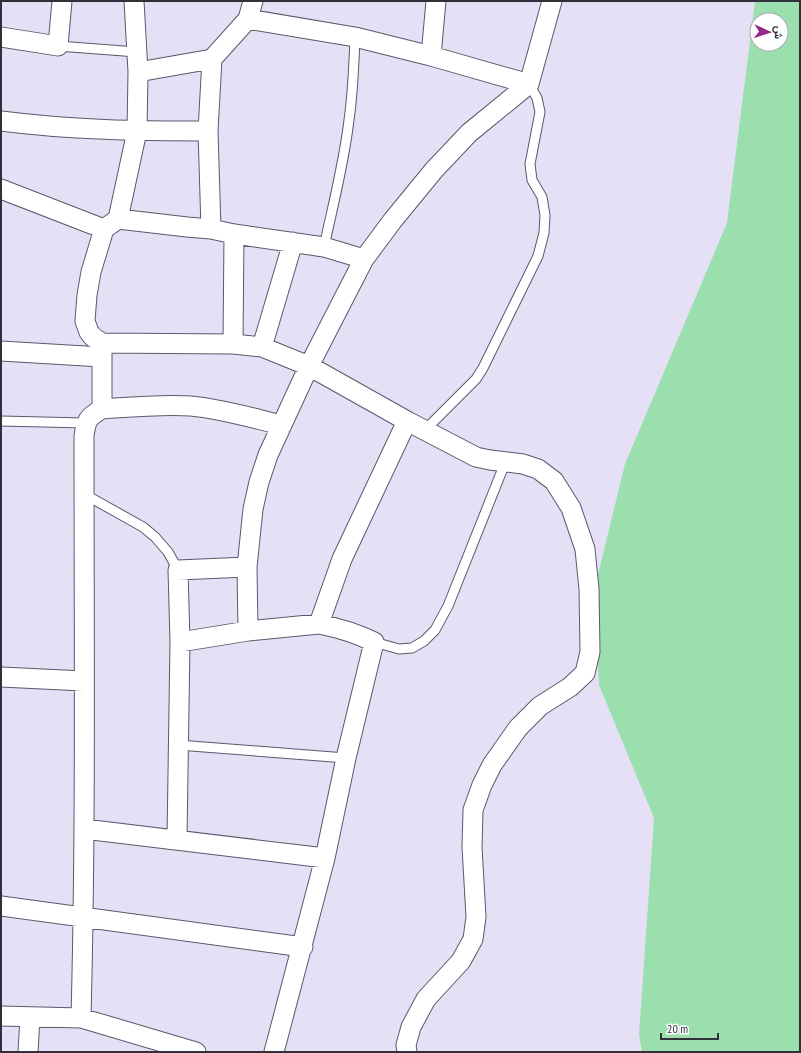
<svg xmlns="http://www.w3.org/2000/svg" width="801" height="1053" font-family="'PT Sans Narrow',Vazirmatn,sans-serif">
<style>
.green{fill:#9bdfaf;fill-rule:evenodd}
.lines{fill:none;stroke-linecap:round;stroke-linejoin:round}
.lane-casing{stroke:#5c576a;stroke-width:11}
.street-casing{stroke:#5c576a;stroke-width:21}
.lane{stroke:#fff;stroke-width:9}
.street{stroke:#fff;stroke-width:19}
</style>
<rect width="100%" height="100%" fill="#e5e0f6"/>
<path class="green" d="M755,1h45v1051h-158l-3,-17 15,-217 -55,-133 -5,-94 31,-127 102,-241zM757,20h24v24h-24z"/>
<g class="lines">
<defs>
<path id="lane" d="M58,46l79,6
M324,247c9,-42 20,-84 25,-127 4,-28 5,-55 6,-83
M1,421l84,2
M425,430l51,-51 7,-11 55,-112 6,-23 1,-18 -3,-18 -10,-17 -2,-16 10,-52 -3,-14 -8,-14
M84,494l59,33 12,10 13,15 10,18
M374,642l25,7 13,-1 12,-7 11,-11 13,-24 57,-143
M178,745l168,13"/>
<path id="street" d="M248,19l107,18 76,19 98,28
M1,37l57,9 4,-45
M431,56l5,-55
M212,59l-4,72 3,98 23,5 -1,110
M138,72l74,-13 36,-40 5,-18
M1,121c69,9 138,10 207,10
M1,189l103,40
M118,219l69,8 24,2
M234,234l90,13 40,12
M102,343l131,1 29,3 47,19 98,55 69,36 14,3 33,4 15,5 16,12 17,27 14,41 4,40 1,63 -5,21 -15,14 -30,19 -22,22 -26,37 -10,20 -9,25 -1,37 4,70 -3,22 -12,22 -35,38 -15,28 -5,18 1,7
M262,347l31,-105
M1,351l101,6
M102,409c29,-2 60,-5 89,-3 31,3 61,12 91,19
M248,631l-1,-64 6,-58 6,-27 9,-27 41,-89 55,-107 29,-39 41,-50 35,-37 60,-49 23,-83
M180,642l68,-11 71,-7 23,-65 65,-138
M1,677l83,4
M84,829l241,29
M177,839l3,-197 -2,-72 69,-3
M1,906l302,41
M1,1016l80,2 115,34
M81,1018c5,-194 3,-388 3,-582 2,-16 4,-19 18,-27v-66l-9,-6 -4,-5 -4,-11 2,-26 4,-23 13,-43 14,-10 19,-88 1,-59 -4,-71
M28,1052l2,-35
M274,1052l51,-194 21,-100 28,-116c-18,-9 -35,-14 -55,-18"/>
</defs>
<use href="#lane" class="lane-casing"/>
<use href="#street" class="street-casing"/>
<use href="#lane" class="lane"/>
<use href="#street" class="street"/>
</g>
<rect width="801" height="1053" fill="none" stroke="#312f38" stroke-width="4"/>
<g transform="translate(769 32) rotate(93)"><circle r="19" fill="#ffffff" stroke="#adacaf"/>
<path d="M0-3L7 15L0 10L-7 15Z" fill="#942788"/>
<text y="-6" font-size="11" font-weight="bold" text-anchor="middle" fill="#312f38">ش</text>
</g>
<path d="M661 1033v6h57v-6" fill="none" stroke="#312f38" stroke-width="2"/>
<text x="667" y="1033" font-size="12" fill="#312f38" stroke="#ffffff" stroke-width="3" paint-order="stroke">20 m</text>
</svg>
